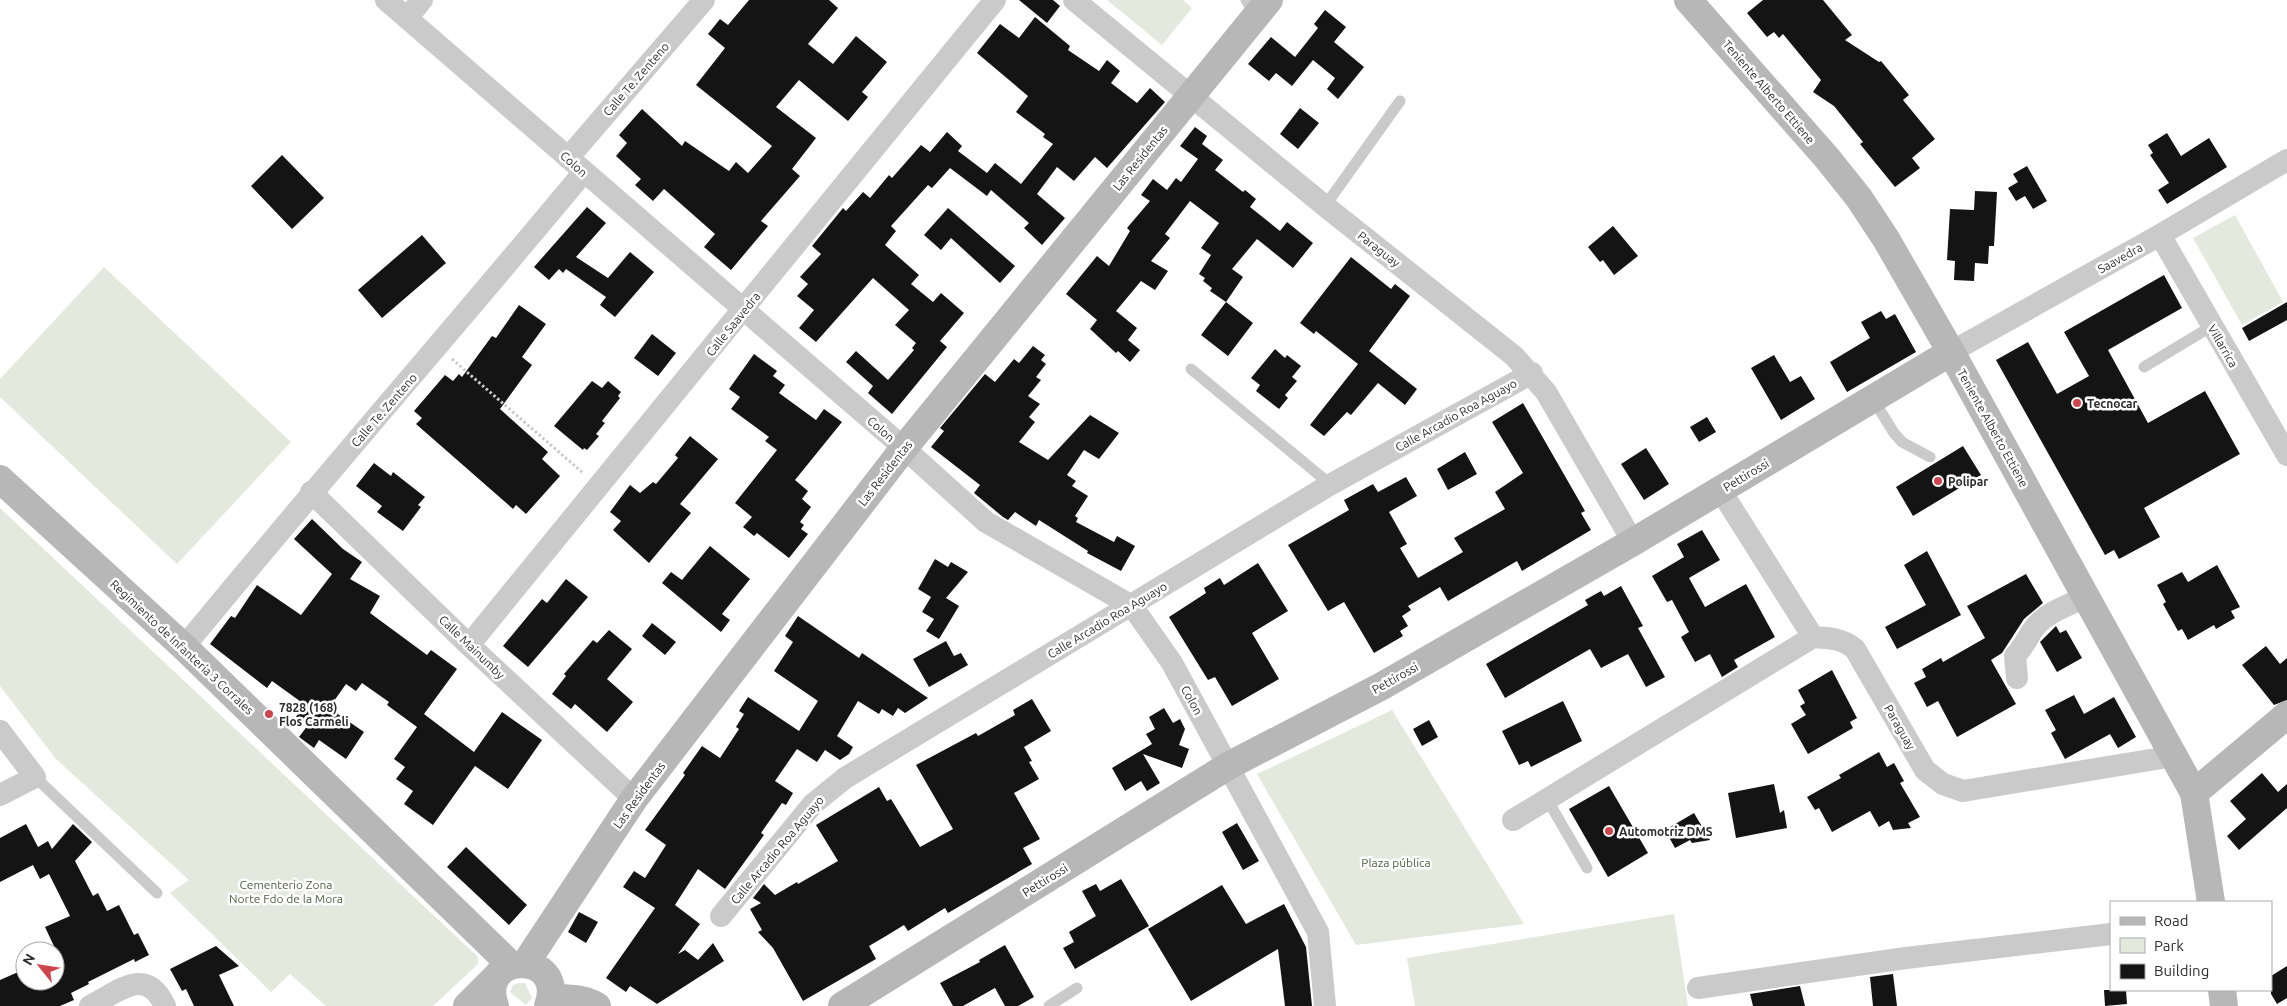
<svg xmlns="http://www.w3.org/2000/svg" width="2287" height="1006" font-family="Ubuntu,sans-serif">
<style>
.green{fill:#e3e9dd}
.building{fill:#141414}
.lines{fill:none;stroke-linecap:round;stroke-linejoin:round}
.path{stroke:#cacaca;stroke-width:3;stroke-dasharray:2.5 2.5;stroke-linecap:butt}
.lane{stroke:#cacaca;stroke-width:11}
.street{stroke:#cacaca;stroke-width:22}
.secondary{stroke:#b7b7b7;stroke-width:28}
.poi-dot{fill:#ce464d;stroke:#fff;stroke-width:2}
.labels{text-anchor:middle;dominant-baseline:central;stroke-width:5;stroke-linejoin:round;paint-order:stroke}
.street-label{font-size:12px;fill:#2d2d2d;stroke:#fff}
.poi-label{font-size:12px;font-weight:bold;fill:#2d2d2d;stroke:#fff;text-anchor:start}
.park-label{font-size:12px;fill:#506341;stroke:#fff}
</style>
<rect width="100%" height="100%" fill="#fff"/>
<path class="green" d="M1107,0h76l9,8 -30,37z
M2235,215l48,87 -41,23 -49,-87z
M104,267l187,175 -114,122 -177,-167v-18z
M0,508l478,449v7l-45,42h-107l-36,-32 -19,18 -101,-99 19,-13 -133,-121 -56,-73z
M1392,710l132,214 -168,21 -99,-171z
M1674,914l14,92h-273l-8,-48z
M518,983h7l7,15 -6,7 -16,-13 3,-7z"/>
<path class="building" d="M749,0h80l9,8 -30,36 25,20 23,-28 31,26 -25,30 6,5 -20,24 -49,-41 -23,27 40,31 -24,31 8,7 -39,45 7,5 -37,44 -27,-23 11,-13 -51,-45 -11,12 -18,-16 6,-6 -25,-23 11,-13 -8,-8 23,-26 40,37 3,-5 44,30 7,-9 12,11 24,-27 -76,-61 29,-37 -17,-14 12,-15 8,6z
M1019,0h34l7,6 -13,17z
M1763,0h60l29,35 -7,5 34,22 2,-1 28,34 -6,5 32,39 -23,19 8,10 -25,19 -35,-43 3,-2 -29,-36 -21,-14 8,-12 -38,-46 -4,4 -5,-6 -7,5 -20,-24z
M1325,10l21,17 -12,15 30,25 -26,32 -11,-10 8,-11 -22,-18 -21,26 -16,-13 -7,8 -21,-17 23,-27 24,20 23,-29 -4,-4z
M1035,17l35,29 -2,4 31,21 8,-11 13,11 -9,12 26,20 13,-15 15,14 -58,66 -12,-11 -21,24 -17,-14 -20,27 28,24 -23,27 -18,-17 5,-5 -38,-33 -4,6 -37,-28 -18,20 -4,-3 -37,41 5,5 -11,14 34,30 -8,9 22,18 8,-9 23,20 -24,28 7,6 -55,67 -24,-21 5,-7 -27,-24 10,-11 32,29 26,-30 -2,-2 4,-5 -21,-18 14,-15 -36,-32 -57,64 -17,-14 15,-18 -17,-14 11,-12 -8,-7 21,-23 -9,-8 31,-38 3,3 17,-19 7,6 19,-23 3,3 29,-33 9,7 17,-20 15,14 -4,5 29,22 8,-10 26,21 32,-40 -10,-7 2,-3 -29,-22 12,-16 -51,-43 23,-29 19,14z
M1300,108l19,15 -21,26 -18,-15z
M1195,127l12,9 -5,8 21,16 -8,10 28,22 2,-2 11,9 -6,8 30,24 7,-9 26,21 -20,25 -36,-29 -25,30 11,8 -17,25 -16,-11 2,-3 -9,-7 2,-3 -6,-4 12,-19 -10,-7 18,-25 -29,-22 -25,33 5,4 -19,23 17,10 -13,19 -14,-9 -25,30 21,17 -9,12 12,10 -10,12 -12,-11 -2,2 -26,-24 7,-9 -31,-26 31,-38 12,10 21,-35 -3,-3 23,-27 -9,-6 12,-16 14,11 9,-12 5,4 17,-23 -18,-13z
M2167,133l14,23 28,-18 18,29 -60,37 -9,-14 11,-7 -19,-28 3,-2 -5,-8z
M282,155l42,43 -32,31 -41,-43z
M2027,166l20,35 -14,8 -8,-13 -9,5 -8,-13 10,-6 -5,-8z
M1975,191l22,1 -3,54h-5l-1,18 -13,-1 -1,18 -20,-1 1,-19 -8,-1 3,-51 24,1z
M587,207l19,16 -30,34 32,21 22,-26 24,20 -39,45 -15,-12 6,-8 -40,-28 -3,4 -4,-4 -10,11 -15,-13z
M948,208l67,58 -15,17 -49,-45 -10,12 -17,-15z
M1613,226l25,30 -24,19 -11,-15 -3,2 -12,-15z
M422,235l24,28 -64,55 -24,-28z
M1351,257l40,32 4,-5 15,12 -41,55 48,38 -12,16 -27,-22 -27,32 -4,-3 -23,24 -14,-11 48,-61 -42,-33 -2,3 -14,-11z
M2164,275l18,33 -74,42 40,73 57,-32 35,63 -96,54 16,29 -41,22 -5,-9 -9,5 -109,-195 32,-18 29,52 32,-18 -25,-44z
M1226,302l27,21 -25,33 -27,-21z
M2287,302v18l-38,21 -7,-13z
M519,305l27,19 -24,33 10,8 -32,44 48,43 -6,7 18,17 -34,38 -10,-9 -3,4 -97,-85 6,-6 -8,-7 31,-36 8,6 6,-7 3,3 30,-41 4,2z
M1881,311l5,8 9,-5 21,38 -69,40 -17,-30 40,-24 -9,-16z
M652,334l24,19 -18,23 -24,-18z
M1033,346l12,9 -4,5 5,4 -10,13 5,3 -13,16 12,8 -11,13 6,5 -16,20 29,18 42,-45 29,18 -20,26 -15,-9 -17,25 9,6 -4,5 16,10 -13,20 3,2 -2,4 38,20 3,-6 18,10 -14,25 -34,-18 1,-2 -49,-31 -3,6 -21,-14 -7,8 -5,-3 -29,-24 6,-8 -49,-38 13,-16 -4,-3 45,-54 10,8 19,-23 5,4z
M1275,349l10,9 2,-3 14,11 -9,11 5,4 -12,14 3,3 -9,11 -23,-18 4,-6 -9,-7z
M754,354l23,17 -4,5 12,9 -6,8 37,27 8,-11 18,13 -47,58 13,11 -6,8 9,8 -11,15 4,3 -3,4 7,5 -19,24 -32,-25 -3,3 -11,-9 9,-10 -17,-14 42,-53 -12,-9 4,-4 -38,-28 9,-12 -11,-8z
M1774,355l16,27 11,-6 14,23 -34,21 -30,-52z
M592,381l10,7 6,-7 13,11 -3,4 2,2 -18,23 3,2 -9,11 3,2 -12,14 -3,-2 -1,2 -29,-24z
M1523,403l62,108 -4,2 10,17 -69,41 -5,-10 -69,40 -8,-14 -32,19 3,4 -9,6 6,10 -8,5 3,5 -29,17 -30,-51 -16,9 -40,-66 61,-35 -5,-10 29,-16 5,8 28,-15 11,19 -28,16 18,32 -7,4 18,30 45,-26 -9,-14 51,-29 -10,-17 28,-19 -31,-51z
M1707,417l9,15 -17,10 -9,-15z
M690,436l28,23 -38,45 11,9 -42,50 -36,-33 8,-9 -11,-9 20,-27 10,8 13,-11 3,2 22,-26 -3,-3z
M1963,446l18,29 -68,41 -17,-29z
M1646,448l23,36 -25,16 -23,-36z
M1465,452l12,22 -29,16 -11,-21z
M374,463l17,13 2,-4 32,25 -7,8 3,2 -18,24 -26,-19 5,-6 -26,-20z
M312,519l31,30 19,13 -12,17 30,17 -10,17 57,42 4,-5 26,19 -33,45 50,38 28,-40 40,28 -34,49 -33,-23 -42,59 -29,-21 9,-13 -17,-12 9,-12 -11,-8 23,-32 -30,-22 2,-3 -27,-19 -6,8 -10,-7 -17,24 35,24 -18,27 -27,-19 -5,8 -15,-11 9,-12 -12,-8 8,-13 -32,-23 -5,7 -57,-44 21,-28 4,2 22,-33 44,30 31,-41 -38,-35z
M1702,530l18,30 -31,18 16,29 41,-23 29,53 -41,23 4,7 -16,10 -12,-23 -15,8 -14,-25 8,-5 -17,-32 -5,2 -15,-26 32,-19 -7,-13z
M710,546l40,33 -28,35 8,6 -9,12 -59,-49 9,-11 11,8z
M1927,551l34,64 -64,34 -12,-22 41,-22 -22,-40z
M935,559l13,8 3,-5 17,10 -22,26 13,8 -20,33 -13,-8 8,-12 -12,-7 9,-15 -13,-8z
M1258,563l30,48 -36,22 27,46 -47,27 -17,-29 -7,3 -39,-63 37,-24 -2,-5 16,-10 4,7z
M2217,565l23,42 -9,4 4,7 -19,11 -2,-4 -26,15 -6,-11 -4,2 -15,-27 3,-2 -9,-17 25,-13 6,10z
M2026,574l17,29 -19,16 -22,34 -11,7 25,44 -59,33 -19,-36 -11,6 -13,-24 12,-6 -4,-8 19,-11 2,4 42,-24 -18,-32z
M566,579l22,18 -60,70 -25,-21 39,-47 5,4z
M1621,586l22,40 -5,2 27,49 -19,10 -18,-33 -27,14 -11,-19 -85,49 -19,-34 102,-59 -3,-5 16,-9 3,5z
M798,616l61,42 3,-5 66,45 -23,15 -7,-5 -5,8 -11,-7 -3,5 -21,-13 -21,35 16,11 -4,7 -9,6 -15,-10 -8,12 -20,-13 -22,32 18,12 -7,12 -4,-2 -21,30 3,2 -39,54 -27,-20 -23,36 25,19 -22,30 7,-4 13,10 15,-17 11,18 -67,43 -27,-18 -4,6 -20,-14 49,-70 -32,-21 11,-16 11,7 21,-33 -21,-15 40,-55 -2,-2 19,-27 18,12 19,-29 -3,-2 8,-13 -5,-3 9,-14 51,34 19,-30 -44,-30 19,-29 -8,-6z
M652,623l24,19 -11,13 -23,-19z
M2056,626l4,7 6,-3 16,28 -25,14 -17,-30z
M609,630l23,19 -25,30 26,23 -26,30 -32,-28 -4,5 -19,-15 14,-18 -2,-2 29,-34 4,3z
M946,641l8,15 7,-3 7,12 -39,22 -16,-28z
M2266,646l14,18 7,-6v42l-13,5 -32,-40z
M1832,670l25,48 -7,4 3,6 -45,26 -17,-30 15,-9 -6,-9 5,-3 -7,-13z
M2074,695l10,19 30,-17 22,40 -18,11 -8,-14 -45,25 -14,-26 5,-3 -11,-20z
M1032,699l19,32 -27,16 8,14 -3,1 10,17 -25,14 26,46 -17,9 9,16 -84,49 -3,-5 -37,23 -4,-6 -18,11 -17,10 7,13 -73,42 -30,-53 -15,-16 4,-2 -12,-21 11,-6 -8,-5 11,-14 11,11 22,-13 1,2 40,-23 -22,-36 63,-38 8,14 4,-2 29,48 33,-18 -37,-64 60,-32 2,3 37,-21 -2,-5z
M1563,701l19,40 -51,26 -3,-6 -9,4 -17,-34z
M1164,708l9,15 7,-4 5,10 -6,16 10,4 -7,19 -39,-14 17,29 -13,8 -6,-10 -16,10 -13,-23 40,-24 -6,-10 9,-5 -6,-12z
M1429,720l9,17 -16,9 -9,-17z
M1879,752l8,15 7,-4 10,18 -4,2 20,34 -12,6 3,5 -18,2 -4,-9 -10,6 -9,-16 -38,21 -13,-24 -4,2 -8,-13 34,-19 -2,-3z
M2262,773l16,19 9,-8v24l-48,42 -12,-14 19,-17 -16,-18z
M1774,784l6,29 4,-3 3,18 -51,10 -8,-45z
M1609,786l39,67 -40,24 -39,-68z
M1694,813l16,27 -18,3 -2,-3 -15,8 -10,-18z
M1237,823l22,38 -16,9 -21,-38z
M26,824l12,23 10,-6 4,8 21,-25 19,18 -17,19 18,35 5,-3 9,18 12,-6 15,30 4,-2 11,22 -14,7 -1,-3 -46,23 1,2 -18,9 3,7 -14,6h-60v-26l25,-11v12h30v-19l5,-3 -15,-32 25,-11 -21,-42 -9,5 -7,-14 -33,17v-44z
M466,847l61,58 -18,20 -62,-58z
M1121,879l28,47 -74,43 -12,-21 11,-6 -5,-10 27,-16 -14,-25 14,-7 4,7z
M1222,885l24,39 38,-20 22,43 6,59h-27l-7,-57 -87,52 -43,-72z
M579,912l19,10 -12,21 -18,-11z
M1005,945l29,52 -16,9h-13l-10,-18 -32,18h-10l-13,-23 40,-21 -1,-2z
M216,946l23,20 -20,9 15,31h-40l-8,-17 -4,2 -12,-22z
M2287,966v32l-10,6 -6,-10v-18z
M1893,974l4,32h-24l-3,-29z
M1800,986l5,20h-52l-3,-12z
M2104,990h22l1,14 -22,2z"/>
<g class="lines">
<path class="path" d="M452,359l131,114"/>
<path class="lane" d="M1246,0l10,16
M1325,206l75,-105
M2144,367l68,-41
M1191,369l139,115
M1873,399l21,34 8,9 28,15
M35,777l122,116
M1547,799l40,69
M1049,1006l28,-18"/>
<path class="street" d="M386,0l518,448 82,74 146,84 40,57 146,269 7,74
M1074,0l251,206 189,150 32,36 87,150
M407,18l15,-18
M568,158l136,-158
M2160,235l127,220
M1951,352l209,-117 127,-75
M1721,491l92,146c16,1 29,1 42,12l70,121 18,14 20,7 211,-35
M311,492l158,153 165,154
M469,645l526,-645
M184,647c131,-160 267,-315 399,-474
M2017,678l-2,-22c9,-9 13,-20 20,-29 11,-14 35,-23 51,-30
M0,731l35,46 -35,18
M1513,820l300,-183
M721,916l92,-112 32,-26 481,-291 206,-114
M1698,988l208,-30 205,-24
M90,1006c30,-15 56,-41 75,0"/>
<path class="secondary" d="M1688,0l139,158 32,40 27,41 65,113 243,441 17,109
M0,479l184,168 327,318
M2194,793l93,-78
M525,964l109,-165 270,-351 365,-448
M2222,990l2,16
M551,998c16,0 31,0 46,8
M467,1006l30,-30
M495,1006c-20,-55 73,-56 53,0
M842,1006l386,-240 154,-80 251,-144 318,-190"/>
</g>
<g class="poi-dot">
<circle cx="2077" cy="403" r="5"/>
<circle cx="1938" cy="481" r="5"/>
<circle cx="269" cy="714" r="5"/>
<circle cx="1609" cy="831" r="5"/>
</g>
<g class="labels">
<g class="street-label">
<text transform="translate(636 79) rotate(-49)">Calle Te. Zenteno</text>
<text transform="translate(1769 92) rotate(49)">Teniente Alberto Ettiene</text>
<text transform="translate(1140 158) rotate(-51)">Las Residentas</text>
<text transform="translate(574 164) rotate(42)">Colon</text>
<text transform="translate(1379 249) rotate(38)">Paraguay</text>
<text transform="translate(2120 258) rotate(-29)">Saavedra</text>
<text transform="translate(733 324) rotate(-51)">Calle Saavedra</text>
<text transform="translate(2223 346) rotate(60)">Villarrica</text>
<text transform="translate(384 410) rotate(-49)">Calle Te. Zenteno</text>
<text transform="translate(1456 415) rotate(-29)">Calle Arcadio Roa Aguayo</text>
<text transform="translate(1993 428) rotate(61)">Teniente Alberto Ettiene</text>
<text transform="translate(881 429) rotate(41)">Colon</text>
<text transform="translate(885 473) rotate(-52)">Las Residentas</text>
<text transform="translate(1746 475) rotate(-31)">Pettirossi</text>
<text transform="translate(1107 620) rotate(-31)">Calle Arcadio Roa Aguayo</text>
<text transform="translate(182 647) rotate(43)">Regimiento de Infanteria 3 Corrales</text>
<text transform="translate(472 647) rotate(44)">Calle Mainumby</text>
<text transform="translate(1395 678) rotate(-29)">Pettirossi</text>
<text transform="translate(1192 700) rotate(61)">Colon</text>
<text transform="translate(1900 727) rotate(60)">Paraguay</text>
<text transform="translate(639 795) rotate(-54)">Las Residentas</text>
<text transform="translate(777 850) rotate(-50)">Calle Arcadio Roa Aguayo</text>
<text transform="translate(1045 880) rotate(-32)">Pettirossi</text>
</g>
<g class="poi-label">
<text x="2087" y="403">Tecnocar</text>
<text x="1948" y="481">Polipar</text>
<text x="279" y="707">7828 (168)<tspan x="279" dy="14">Flos Carmeli</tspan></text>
<text x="1619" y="831">Automotriz DMS</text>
</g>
<g class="park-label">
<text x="1396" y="862">Plaza pública</text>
<text x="286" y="884">Cementerio Zona<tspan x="286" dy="14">Norte Fdo de la Mora</tspan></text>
</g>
</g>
<rect x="2110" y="901" width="162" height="90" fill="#ffffff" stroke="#ababab"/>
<rect x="2120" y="917" width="25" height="8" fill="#b7b7b7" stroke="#ababab"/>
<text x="2154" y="926" font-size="15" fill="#2d2d2d">Road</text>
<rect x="2120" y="938" width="25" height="15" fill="#e3e9dd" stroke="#ababab"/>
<text x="2154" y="951" font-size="15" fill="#2d2d2d">Park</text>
<rect x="2120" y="964" width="25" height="15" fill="#141414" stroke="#ababab"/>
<text x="2154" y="976" font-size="15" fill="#2d2d2d">Building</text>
<g transform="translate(40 966) rotate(300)"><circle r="24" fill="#ffffff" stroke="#ababab"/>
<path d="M0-4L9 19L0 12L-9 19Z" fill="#ce464d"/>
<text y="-8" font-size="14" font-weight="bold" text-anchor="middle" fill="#2d2d2d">N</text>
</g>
</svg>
